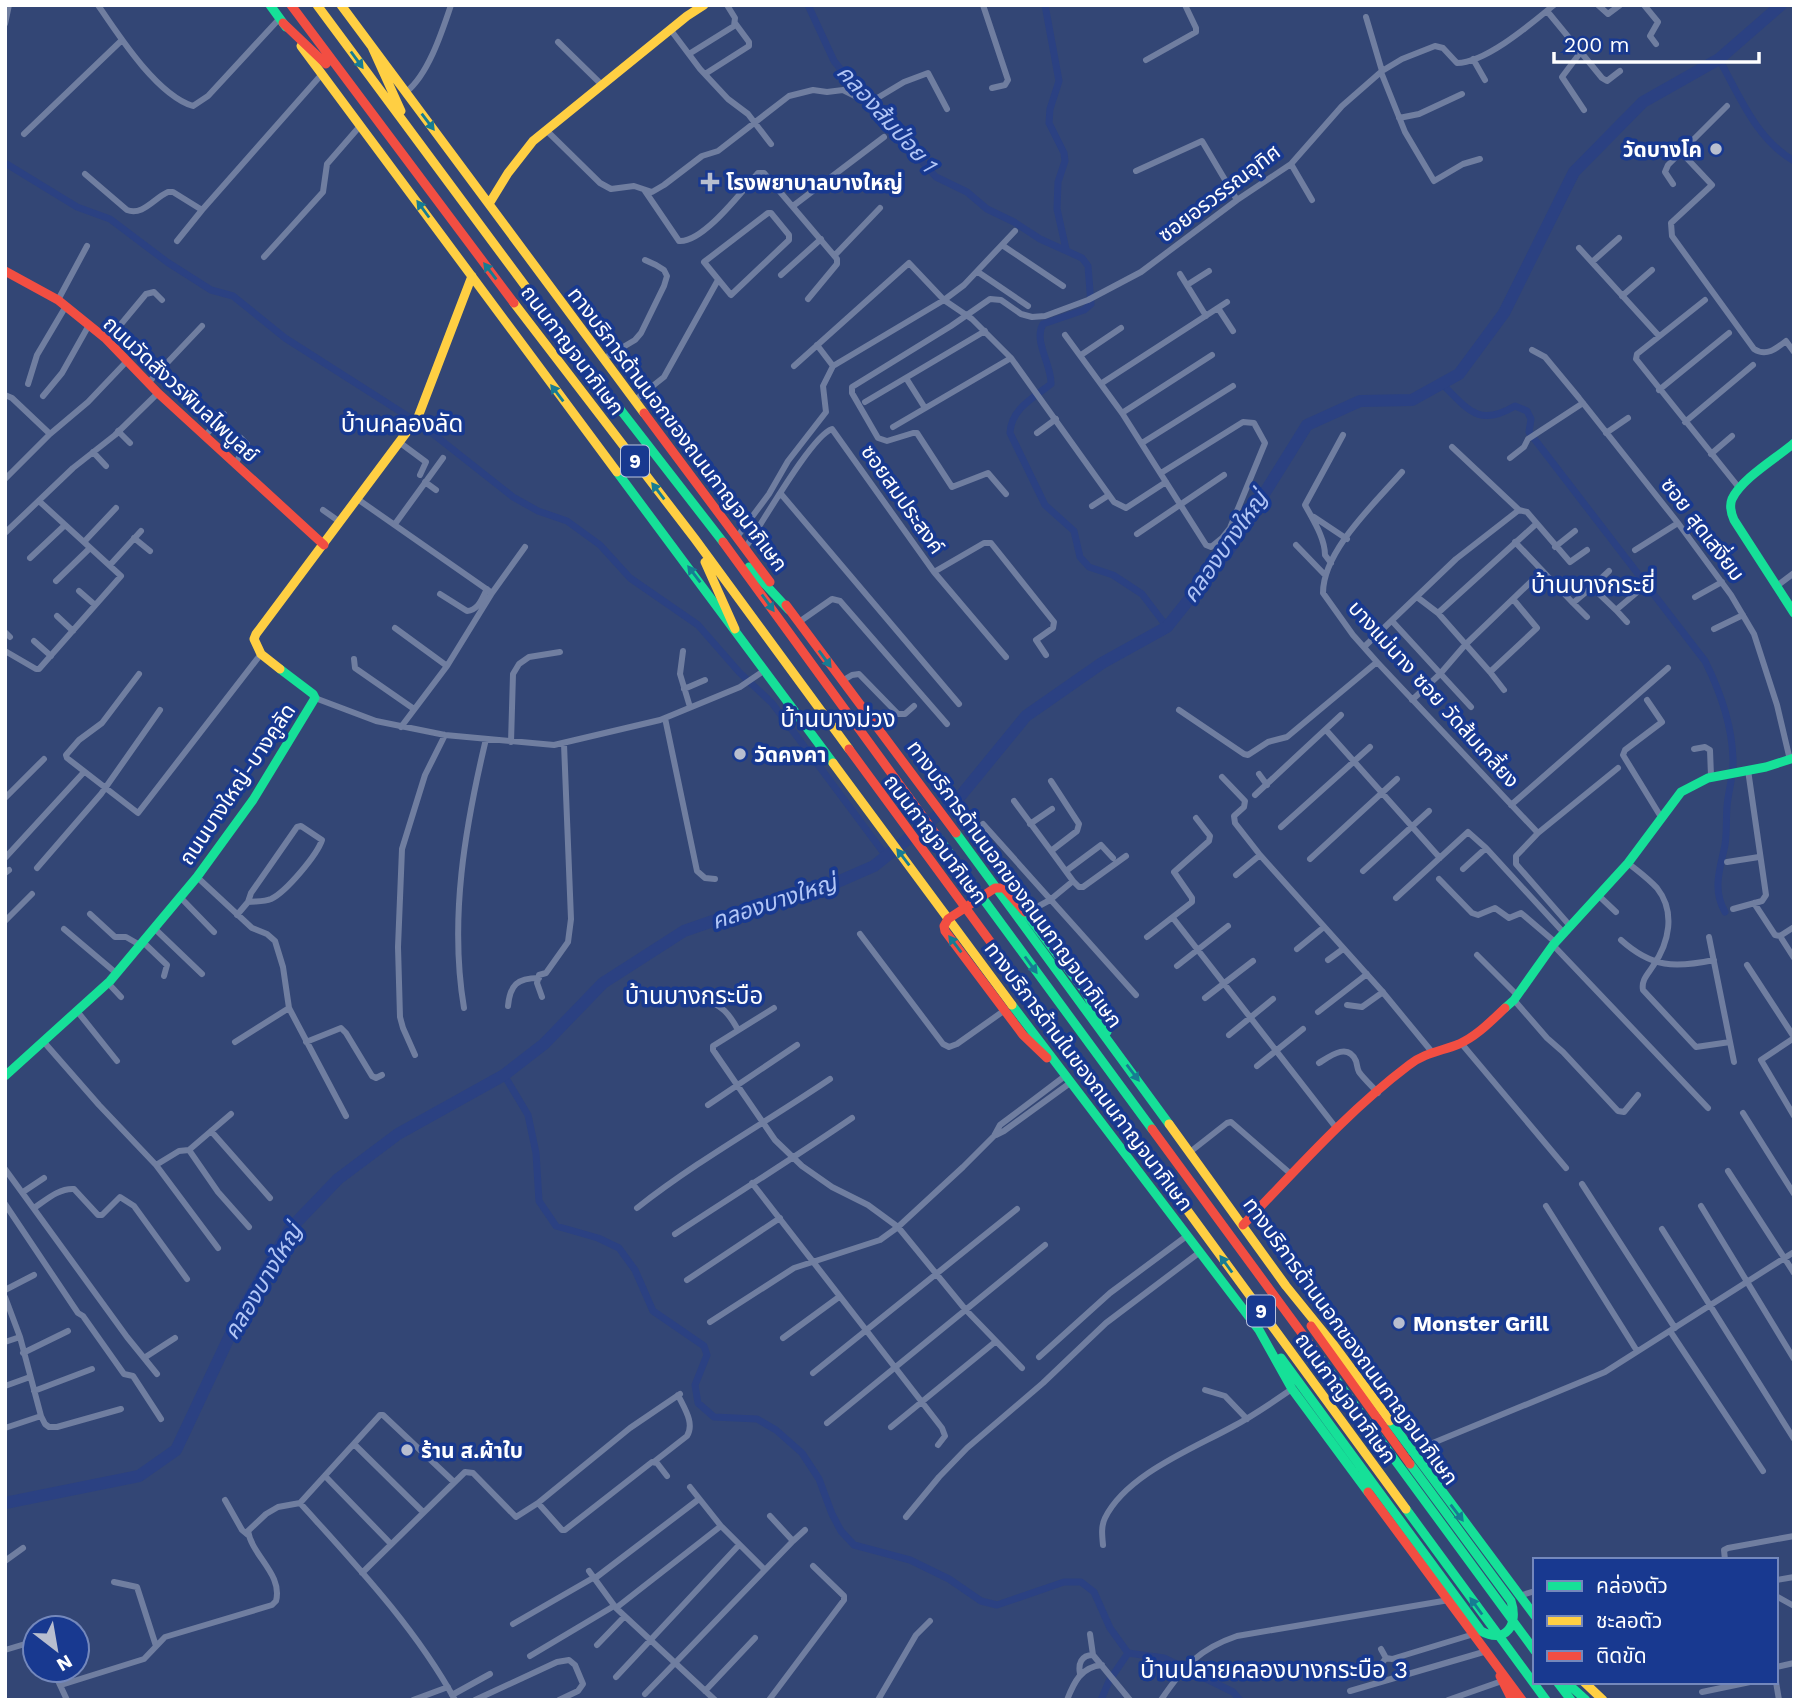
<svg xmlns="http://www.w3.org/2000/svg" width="1799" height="1705" font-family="'Work Sans','Noto Sans Thai',sans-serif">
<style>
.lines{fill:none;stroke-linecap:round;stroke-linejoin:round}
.canal{stroke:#2b4182;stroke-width:7}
.river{stroke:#2b4182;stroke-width:12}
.street{stroke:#707ea0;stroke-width:6}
.fast{stroke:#16e098;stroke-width:9}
.slow{stroke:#ffcf43;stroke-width:9}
.jam{stroke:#f24e42;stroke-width:9}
.oneway{fill:#177c93}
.poi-dot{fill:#b8becf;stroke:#183990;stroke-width:2.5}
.labels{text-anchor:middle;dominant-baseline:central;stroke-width:7;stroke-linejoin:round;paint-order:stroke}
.shield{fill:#183990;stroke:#bac4de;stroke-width:2}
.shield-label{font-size:19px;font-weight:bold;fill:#fff}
.poi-label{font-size:21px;font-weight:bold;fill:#fff;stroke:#183990;text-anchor:start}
.street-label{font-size:21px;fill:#fff;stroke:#183990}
.water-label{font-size:23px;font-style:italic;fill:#b2c6f6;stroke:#183990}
.quarter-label{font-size:24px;fill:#fff;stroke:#183990}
</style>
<rect width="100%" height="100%" fill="#334675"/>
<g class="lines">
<path class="canal" d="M808,5l26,56 13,16 18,11 35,50 36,39 31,15 20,17 27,13 26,17 42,19 6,8 3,38 -7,6 -41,14c-10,17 9,41 8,60 -18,14 -40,25 -41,49l35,72 29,26 6,26 9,10 24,8 29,19 25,33
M1045,5l14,76 -9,28 -1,14 15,30 1,8 -7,21 -1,27 9,40
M1719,59c20,36 37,80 75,102
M5,163l72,44 33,12 57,43 44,28 22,6 52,42 138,88 90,71 25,14 29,10 33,24 30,33 68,47 41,47 33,31 114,153
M1442,384c26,25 36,44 73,22l12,5 4,8 -2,13 176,229c15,30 27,63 28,98 1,16 -5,32 -6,48 -1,12 0,25 -2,38 -5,24 -13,44 0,67
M504,1075l24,40 8,38 3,48 17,25 42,12 21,10 16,22 18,41 51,35 3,9 -12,30 3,18 16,14 43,2 19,11 26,23 17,26 13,35 9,17 13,14 56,15 39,19 32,22 16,4 67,-23h17l13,10 16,36 18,25 36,5 69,34 7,8
M1101,1700l8,-19 19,-28"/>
<path class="river" d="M5,1503l134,-27 37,-26 65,-138 48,-82 49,-51 60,-45 106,-59 40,-31 59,-61 81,-52 81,-28 45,-9 64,-28 84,-67 68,-83 76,-53 65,-36 64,-80 76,-122 53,-24 52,-1 47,-26 45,-61 70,-141 69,-70 76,-43 62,-54"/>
<path class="street" d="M98,5c21,31 59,90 95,101l15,-10 72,-78
M983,5l25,75 -3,5 -13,3
M1598,5l10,9 12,-9
M1644,5l14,17 -8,14 6,8
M1547,11l55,67 5,3 13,-10
M1366,17l16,54
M5,24l4,-19
M670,29l30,40 28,30 20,15 23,30
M558,42l44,43
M1580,53l-18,24 22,33
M689,54l45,-28 1,-8 -8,-13
M1473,59l12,21
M1146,60l50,-28v-4l-11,-23
M1381,72l24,60 29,49 29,-17 17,-5
M705,74l44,-28v-4l-14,-19
M406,92c22,-17 36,-60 45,-87
M1399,118l20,-4 43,-20
M546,130l54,53 11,6 23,-3 18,6 12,-7 38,-29 16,-5 71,-55 24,-6 14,2 16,-2 26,13 35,-21 24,-9 19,36
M24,134l98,-94
M1680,151l32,34 -41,38 1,13 82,113c12,8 22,0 32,-8l8,11
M1291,164l21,36
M1136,171l66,-30 35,59
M85,174l42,36c16,6 27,-12 41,-18h5l29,18 120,-136
M1673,184l-8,-12 3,-7 59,-59
M645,191l34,50c24,2 63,-50 79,-68h6l73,86v5l-29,35
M793,206l91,-69
M768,213h3l18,22v5l-58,55 -27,-33z
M177,241l25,-31
M1002,245l61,41
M1579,248l80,88
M835,255l45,-47
M264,257l59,-65 4,-28 33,-38
M1592,262l27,-24
M978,272l50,34
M1180,274l26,42
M781,275l40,-36
M1187,285l22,-14
M1622,296l30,-26
M58,300l29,-54
M1705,300l-68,54 -1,5 104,130
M1218,308l15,23
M1065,335l57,78 84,132 5,2 11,-9 8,-10 35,-85 -11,-20 -11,-1 -82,51
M107,341l39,-47 8,-2 8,8
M817,345l16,21
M1532,350l13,7 34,41 99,125 53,72 23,39 23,71 13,55
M1081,355l40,-27
M603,359l32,-19 6,-7 23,-47 3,-10 -3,-6 -8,-5 -11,-5
M794,366l115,-103 35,37 28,19 39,39 103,144 12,6 40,-26
M906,378l19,30
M148,383l54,-57
M1102,383l125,-81
M28,384l9,-29 29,-49
M1659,390l70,-57
M5,395l7,3 38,36
M43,396l19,-23 27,-48
M635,400l29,-23 54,-97
M865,402l120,-71
M1122,413l90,-58
M1685,422l68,-57
M893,427l118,-69
M118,431l12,12
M1037,433l19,-14
M1606,433l22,-15
M205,436l19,-22
M399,442l27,20 -6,13
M1142,443l91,-57
M93,452l13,14
M1711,454l21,-18
M1510,458l14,-11 4,-8 55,-36
M235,464l12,-20 -6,-6
M1402,472c-27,31 -79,79 -79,121l30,42 24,27 161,171 -22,23v8l55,63
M5,479l45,-45 38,-32 39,-41
M425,482l11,8
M781,494l178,210
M1006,494l-18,-21 -36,14 -35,-54h-4l-26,8 -9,-3 -26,-45v-6l99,-61 39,-27 11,1 20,14 11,3 13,-1 43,-16 53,-28 96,-72 54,-36 51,-58 40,-35 20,-12 33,-13 8,2 14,15c29,0 75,-40 97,-58
M356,498l136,95
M1092,506l17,-11
M323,510l17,12
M1519,510l8,2 43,50 17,-12
M1314,517l33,22
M395,524l48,-66
M6,532l67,-64 42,-33 43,-42
M1137,534l87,-59
M737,537l32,-43 19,-33 38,-49 -3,-26 10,-20 111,-66 20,-15 51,-54
M134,538l16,13
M84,542l32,-34
M1515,542l58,61 19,-16 24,23 26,-22
M1296,545l29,30
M1555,547l20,-16
M745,548c16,-22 66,-112 87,-119l102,143 50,-29h7l63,79 -1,6 -17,12 10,15
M1635,550l43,-27
M30,558l35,-33
M1331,563l-6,-8c0,-17 -12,-35 -20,-50l38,-70
M110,565l31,-34
M934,572l72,85
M56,581l34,-33
M1778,585l16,-12
M1592,587l17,-16
M79,591l16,14
M440,594l27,17c12,-1 15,-13 20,-22
M1417,597l21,16 52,59 47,-44 -24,-29
M1695,597l27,-15
M1573,603l14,14
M1616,610l11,12
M1438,613l97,-88
M57,616l16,15
M1392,621l79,86
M799,622l33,-23 8,2 107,123
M395,628l52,38
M1714,629l29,-14
M5,632l5,5
M34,641l17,15
M1364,647l92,-88 63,-49 -67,-63
M5,651l31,18h3l82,-93 -82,-75
M683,651l-3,23 10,33
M354,659l1,9 59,41
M1490,672l14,18
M139,674l-37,49 -23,17 -13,15 1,3 71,55 123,-159
M842,681l10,-6 7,-1 39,40h7l9,-8
M684,689l21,-9
M315,698l61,23 69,14 109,10 106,-25 80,-33 25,-17
M1412,700l28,-26 25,-29 76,-73
M1647,700l15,22 -37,28 -2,5 38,62
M1179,710l65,44 4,1 20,-13 19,-5 90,-75
M665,718l32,153 8,7 10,1
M401,727l46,-61 45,-73 33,-46
M1326,730l114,128
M511,742l2,-68 6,-10 10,-7 31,-5
M1694,749l11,-2 5,3 1,26
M1259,774l8,11
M1222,777l23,24 -1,6 -10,9 1,7 25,32 121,135 51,62
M1255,795l86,-80
M5,798l39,-39
M1014,801l37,50
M1511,805l157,-137
M983,824l153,171
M1030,824l22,-15
M1281,827l89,-80
M1538,833l80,-65
M5,858l79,-86
M1310,859l87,-80
M1727,862l32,-5
M1628,863c10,8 21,16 29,25 19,24 12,55 -4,78 -5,8 -12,14 -10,24l53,57 34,-5
M37,868l64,-74 59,-84
M1463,869l23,-21
M1066,871l35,-26 12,13
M1363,871l66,-60
M5,873l4,-3
M1236,875l24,-20
M197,877l55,51 15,6 8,7 8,26 6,41 57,108
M1439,879l33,34 6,2 17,-7 14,10 12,-5 34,29
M1073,881l6,6h4l43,-31
M1599,896l17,16
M180,897l34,35
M1396,898l72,-66 18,16 78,85
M1754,903l21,32 5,1 14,-9
M1733,909l29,-8 4,-6 -18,-125
M1026,913l24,-13 23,-19 -22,-30 26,-20 2,-7 -28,-43
M90,914l25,23h11l14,8
M237,915l11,-13 3,-9 46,-66 4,-1 21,14c-5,15 -36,52 -51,59 -7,3 -15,2 -23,3
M1173,918l164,211
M5,921l27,-27
M154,928l48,46
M64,929l52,44
M860,934l83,110 6,3 8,-3 48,-34
M1780,936l14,22
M1147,937l45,-35v-4l-18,-26 35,-31 1,-5 -14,-18
M1709,937l25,125
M1621,940c31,28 54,28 93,20
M143,942l24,23 -3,11
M1553,945l155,163
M1297,949l27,-22
M1477,955l41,41
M1328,960l15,-11
M1747,965l47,72
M1177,966l51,-40
M108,983l13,14
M542,997l-5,-14 2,-8 7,-2 22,-31 3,-23 -7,-175
M1205,998l48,-37
M1514,1000l33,38 16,14 55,59 6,1 14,-17
M704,1001c17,2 26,14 34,29
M1347,1005l15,2 21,-15
M508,1006c2,-21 9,-28 31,-28
M464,1008c-15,-89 1,-181 22,-269
M774,1008l-61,38v4l62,90 27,26 30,21 36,18 30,22 67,82 57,59
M77,1011l40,50
M1318,1012l49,-38
M1229,1035l44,-36
M1794,1038l-33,22 33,56
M43,1041l56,64 57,60 62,83
M235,1042l54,-34
M306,1042l35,-14 5,5 26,43 4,2 6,-3
M1461,1043l105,125
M415,1055l-12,-27 -3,-11 -2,-70 4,-98 23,-74 20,-40
M1319,1063c11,-7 29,-21 37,-2 1,3 1,7 3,11 5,7 13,14 19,21
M1257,1066l46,-37
M708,1105l89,-60
M1743,1113l51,81
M211,1131l59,67
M996,1135l8,-4 66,-48
M189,1150l29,42 31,35
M1190,1152l37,-29 4,-1 61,53
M156,1165l23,-14 10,-1 42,-36
M5,1169l122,168 30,37
M1728,1171l66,102
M752,1183l190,245 3,8 -7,9
M1582,1184l93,144
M23,1192l21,-14
M5,1204l73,109 5,3 41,58 9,2 28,43
M1546,1206l91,145
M1701,1206l93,153
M34,1208c12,-8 25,-20 40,-19l24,26h4l18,-18 14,9 53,73
M637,1208c61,-48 128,-85 193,-129
M1662,1229l132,210
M675,1234c59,-39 119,-76 177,-116
M687,1280l93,-62
M5,1290l29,-15
M5,1297l15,40 21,79 4,8 4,3h8l64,-18
M710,1322l84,-54 86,-28 18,-13 65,-60 31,-31 6,-11 65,-49
M1670,1331l93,140
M783,1338l56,-41
M5,1342l15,-5
M23,1353l45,-22
M1039,1357l71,-64 78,-58
M144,1358l31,-20
M813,1373l204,-164
M5,1386l25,-9
M1205,1390l20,6 22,23
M34,1391l58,-22
M827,1423l218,-178
M891,1427l104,-85
M5,1428l36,-12
M354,1444l69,68
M1411,1452l194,-80 189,-120
M655,1461l32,-25c8,-13 -3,-28 -9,-41
M325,1476l66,68
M690,1487l31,39 43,43
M225,1500l17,30 6,5
M300,1503c55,61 115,124 155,197
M538,1503l24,27h3l87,-68 5,1 10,13
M906,1517l33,-40 28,-29 76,-65 63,-60 94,-71
M793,1541l12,-11
M1103,1545c-1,-10 -2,-19 2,-27 21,-43 87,-69 127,-91 21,-11 41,-25 60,-38
M1725,1560l-1,-10 4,-2 66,-12
M5,1561l18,-13
M589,1571l27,37 99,92
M362,1573l103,-101 8,1 43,44 22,-14 92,-75 50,-34
M594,1579l105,-80
M1776,1580l18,-3
M114,1582l23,5 19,59
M1519,1596l16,-5
M1776,1596l18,10
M616,1608l105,-82
M513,1624l80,-46
M1090,1634l3,21
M597,1645l27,-28
M1381,1649l5,9 6,1 82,-25
M5,1650l30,-9
M530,1656l84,-50
M1776,1667l18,-4
M53,1670l14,30
M1080,1674c-2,-10 1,-19 13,-19l37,45
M1368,1674l7,-2 11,-14
M616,1677l123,-132
M1776,1682l3,18
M61,1685l83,-26 21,-22 107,-32 4,-4c7,-27 -24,-45 -28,-70l18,-17 12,-7 22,-4 80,-88h3l71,67
M705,1691l50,-53
M1350,1691l137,-40
M1702,1692l48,-10
M645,1694l148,-153 -23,-25
M452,1695l38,-21
M413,1700l35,-13
M475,1700l82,-38 12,-2 6,5 8,19 -5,7 -19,9
M769,1700l75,-100v-4l-31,-30
M878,1700l38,-65 14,-14
M1067,1700c7,-18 14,-33 35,-35
M1161,1700c23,-34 38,-51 76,-64l212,-36
M1448,1700l54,-19"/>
<path class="fast" d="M270,5l16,22
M540,306l183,236
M1794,443c-17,15 -52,35 -62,56 -3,7 -1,14 2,21l60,93
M617,472l216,291
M749,567l40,43
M956,833l213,291
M937,836l215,293
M1025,912l60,79 22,41
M1012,1005l247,325 33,59 76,103
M1505,1008l9,-8 39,-55 75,-82 53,-71 27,-14 58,-11 28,-9
M5,1076l105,-95 87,-104 56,-77 62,-102 -2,-4 -33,-25
M1281,1358l200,273c25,14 38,-7 30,-30l-101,-137
M1320,1358l215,293
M1390,1421l145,195
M1406,1509l140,191
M1566,1682l20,18
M1558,1683l13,17"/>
<path class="slow" d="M317,5l223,301
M341,5l303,408
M301,46l316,426
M372,47l29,64
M489,204l19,-31 25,-32 154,-125 17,-11
M514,303l181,236 154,210
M705,562l30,67
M280,669l-19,-15 -7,-15 2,-5 162,-217 54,-141
M833,763l179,242
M1169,1124l117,162 47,58 57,77
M1130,1132l276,377
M1584,1682l19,18"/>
<path class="jam" d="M291,5l223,298
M283,23l43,41
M5,271l53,29 47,38 53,55 166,152
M644,413l126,169
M723,542l214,294
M786,605l170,228
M849,749l281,383
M1025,912l-21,-24h-9l-47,31 -4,7 1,5 78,104 24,23
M1152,1129l168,229
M1243,1225c53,-55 105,-114 166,-160 15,-12 33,-14 50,-21 18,-8 32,-23 46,-36
M1311,1326l99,138
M1368,1492l154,208
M1500,1676l12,24"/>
</g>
<defs><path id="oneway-solid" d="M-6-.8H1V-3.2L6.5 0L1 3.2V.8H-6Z" transform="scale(1.75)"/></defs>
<g class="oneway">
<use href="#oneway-solid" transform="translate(357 60) rotate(54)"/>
<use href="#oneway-solid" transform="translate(428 122) rotate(53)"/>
<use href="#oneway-solid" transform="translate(423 209) rotate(-126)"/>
<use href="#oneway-solid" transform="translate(490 271) rotate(-127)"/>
<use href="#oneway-solid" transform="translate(557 393) rotate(-127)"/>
<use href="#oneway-solid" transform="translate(658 491) rotate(-127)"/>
<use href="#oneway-solid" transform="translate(694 574) rotate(-127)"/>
<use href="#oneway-solid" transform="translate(768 603) rotate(54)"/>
<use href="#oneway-solid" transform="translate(825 659) rotate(54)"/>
<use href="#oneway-solid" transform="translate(903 857) rotate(-127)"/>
<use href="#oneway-solid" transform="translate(955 944) rotate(-127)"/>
<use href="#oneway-solid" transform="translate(1031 965) rotate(54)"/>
<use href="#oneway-solid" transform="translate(1133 1073) rotate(53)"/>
<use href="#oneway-solid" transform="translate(1226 1264) rotate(-126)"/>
<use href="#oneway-solid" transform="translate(1457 1513) rotate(53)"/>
<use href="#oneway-solid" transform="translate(1476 1606) rotate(-126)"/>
</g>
<g class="poi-dot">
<circle cx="1716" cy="149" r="7"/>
<path d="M706.5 171.5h7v7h7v7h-7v7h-7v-7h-7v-7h7z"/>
<circle cx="740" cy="754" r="7"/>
<circle cx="1399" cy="1323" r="7"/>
<circle cx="407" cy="1450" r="7"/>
</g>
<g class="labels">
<g class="shield">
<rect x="621" y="445.5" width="28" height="31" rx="5"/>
<rect x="1247" y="1295.5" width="28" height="31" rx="5"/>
</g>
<g class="shield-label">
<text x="635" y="461">9</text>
<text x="1261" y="1311">9</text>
</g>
<g class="poi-label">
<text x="1702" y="149" text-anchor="end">วัดบางโค</text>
<text x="726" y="182">โรงพยาบาลบางใหญ่</text>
<text x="754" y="754">วัดคงคา</text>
<text x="1413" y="1323">Monster Grill</text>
<text x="421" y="1450">ร้าน ส.ผ้าใบ</text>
</g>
<g class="street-label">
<text transform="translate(1219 193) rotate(-37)">ซอยอรวรรณอุทิศ</text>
<text transform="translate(573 350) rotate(53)">ถนนกาญจนาภิเษก</text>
<text transform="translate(181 389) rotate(43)">ถนนวัดสังวรพิมลไพบูลย์</text>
<text transform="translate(678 429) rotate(53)">ทางบริการด้านนอกของถนนกาญจนาภิเษก</text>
<text transform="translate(903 499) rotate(55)">ซอยสมประสงค์</text>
<text transform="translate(1703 529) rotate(53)">ซอย สุดเสงี่ยม</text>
<text transform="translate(1434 694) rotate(48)">บางแม่นาง ซอย วัดส้มเกลี้ยง</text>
<text transform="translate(237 784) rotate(-56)">ถนนบางใหญ่-บางคูลัด</text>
<text transform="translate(936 839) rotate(53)">ถนนกาญจนาภิเษก</text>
<text transform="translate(1015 884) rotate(54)">ทางบริการด้านนอกของถนนกาญจนาภิเษก</text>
<text transform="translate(1089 1076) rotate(53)">ทางบริการด้านในของถนนกาญจนาภิเษก</text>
<text transform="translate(1351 1341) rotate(54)">ทางบริการด้านนอกของถนนกาญจนาภิเษก</text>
<text transform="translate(1346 1398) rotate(54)">ถนนกาญจนาภิเษก</text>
</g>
<g class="water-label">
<text transform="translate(887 119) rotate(48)">คลองส้มป่อย 1</text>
<text transform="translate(1225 547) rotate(-55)">คลองบางใหญ่</text>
<text transform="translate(774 902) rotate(-18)">คลองบางใหญ่</text>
<text transform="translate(263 1282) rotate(-59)">คลองบางใหญ่</text>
</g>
<g class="quarter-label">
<text x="402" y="424">บ้านคลองลัด</text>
<text x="1593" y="585">บ้านบางกระยี่</text>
<text x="838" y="719">บ้านบางม่วง</text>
<text x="694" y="996">บ้านบางกระบือ</text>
<text x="1274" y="1670">บ้านปลายคลองบางกระบือ 3</text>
</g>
</g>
<rect width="1799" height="1705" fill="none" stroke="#ffffff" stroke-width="14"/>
<rect x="1533" y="1558" width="245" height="126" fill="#183990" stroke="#7488bc" stroke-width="2"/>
<rect x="1547" y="1581" width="35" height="10" fill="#16e098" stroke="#7488bc" stroke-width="2"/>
<text x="1596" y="1593" font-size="21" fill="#ffffff">คล่องตัว</text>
<rect x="1547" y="1616" width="35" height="10" fill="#ffcf43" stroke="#7488bc" stroke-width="2"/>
<text x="1596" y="1628" font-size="21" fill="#ffffff">ชะลอตัว</text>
<rect x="1547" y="1651" width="35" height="10" fill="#f24e42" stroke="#7488bc" stroke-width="2"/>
<text x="1596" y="1663" font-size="21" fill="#ffffff">ติดขัด</text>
<g transform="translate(56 1649) rotate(149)"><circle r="33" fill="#183990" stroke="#7488bc" stroke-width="2"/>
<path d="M0-5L12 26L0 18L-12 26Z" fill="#b8becf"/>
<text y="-10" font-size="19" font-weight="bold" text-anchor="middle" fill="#ffffff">N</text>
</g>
<path d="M1554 52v10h205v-10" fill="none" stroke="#ffffff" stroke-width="3.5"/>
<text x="1564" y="52" font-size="21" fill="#ffffff" stroke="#183990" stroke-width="5" paint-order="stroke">200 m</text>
</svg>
